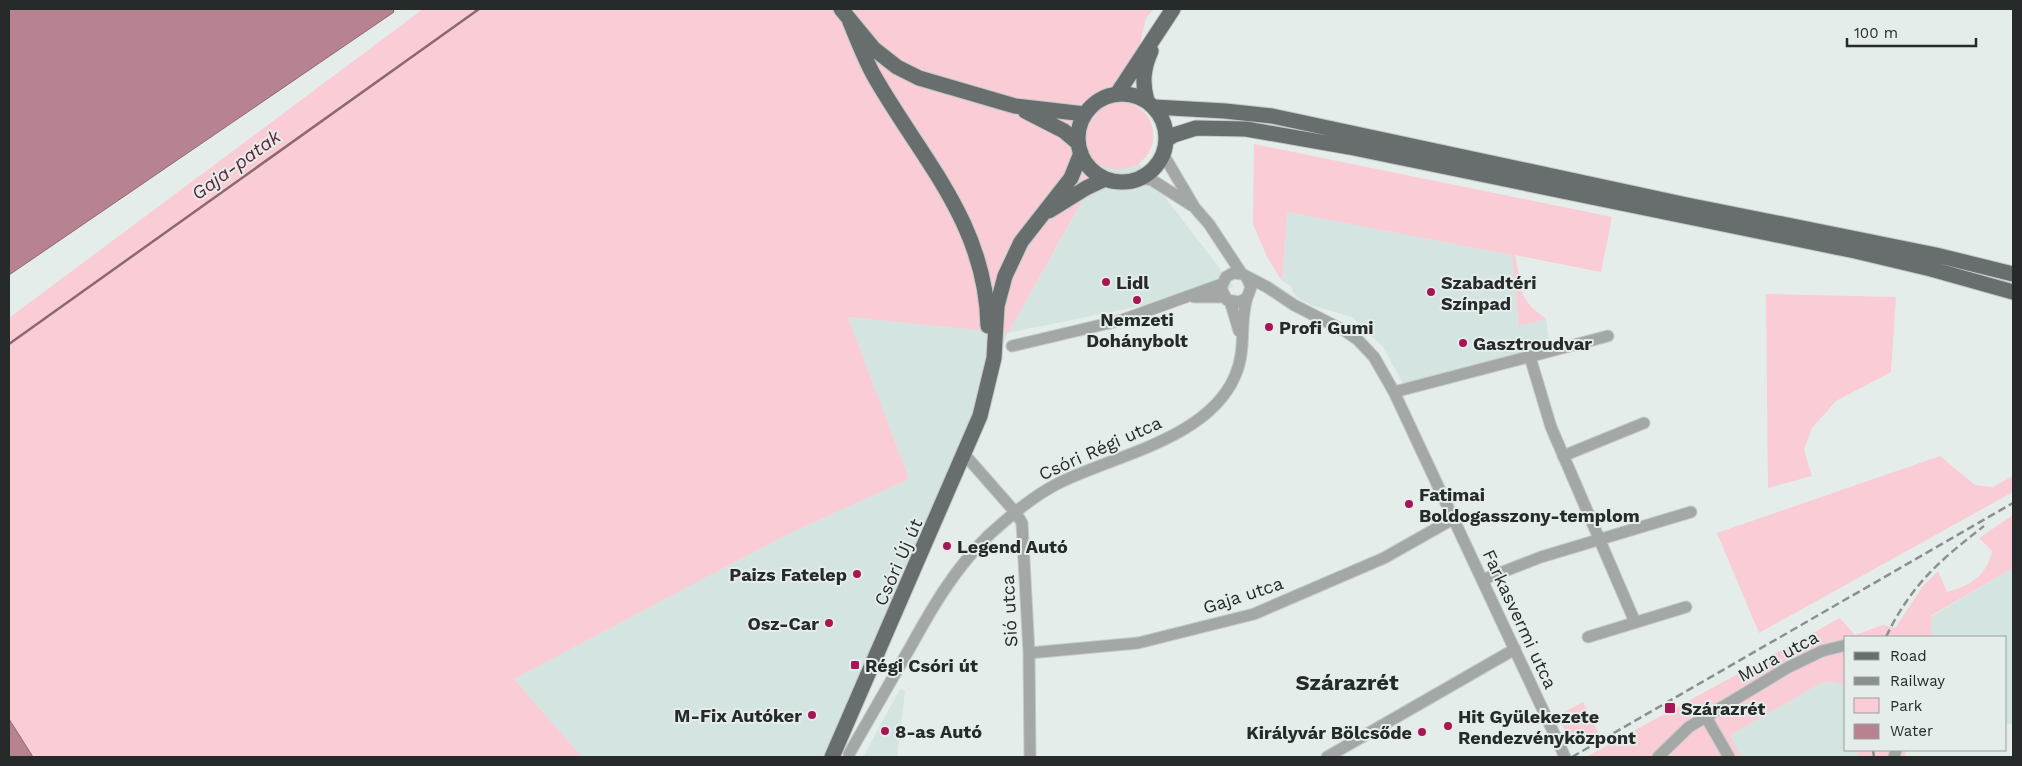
<svg xmlns="http://www.w3.org/2000/svg" width="2022" height="766" font-family="'Work Sans',sans-serif">
<style>
.built{fill:#d3e4e1}
.green{fill:#f9ccd6}
.water{fill:#b88390;stroke:#8c6871}
.lines{fill:none;stroke-linecap:round;stroke-linejoin:round}
.stream{stroke:#8c6871;stroke-width:2.5}
.minor-casing{stroke:#c3cac8;stroke-width:13}
.major-casing{stroke:#c3cac8;stroke-width:17}
.minor{stroke:#a3a7a6;stroke-width:11}
.major{stroke:#686e6d;stroke-width:15}
.rail{stroke:#8b908f;stroke-width:2.5;stroke-dasharray:8 4;stroke-linecap:butt}
.poi-dot{fill:#a71653;stroke:#e5edeb;stroke-width:2}
.labels{text-anchor:middle;dominant-baseline:central;stroke-width:4;stroke-linejoin:round;paint-order:stroke}
.poi-label{font-size:18px;font-weight:bold;fill:#272a2a;stroke:#e5edeb;text-anchor:start}
.street-label{font-size:18px;fill:#272a2a;stroke:#e5edeb}
.water-label{font-size:19px;font-style:italic;fill:#601f35;stroke:#e5edeb}
.district-label{font-size:22px;font-weight:bold;fill:#272a2a;stroke:#e5edeb}
</style>
<rect width="100%" height="100%" fill="#e5edeb"/>
<path class="built" d="M1119,137l115,150 -226,46 -30,71 -142,353h-254l-68,-78 272,-144 123,-56 -61,-162 160,16z
M1287,212l225,43 7,71 27,-7 4,29 -147,36 -20,-37 -31,-30 -41,-12 -15,-8 -6,-12 -8,-4z
M2013,568v156h-7v-87h-75l1,-21z
M1835,681l7,3 4,6v60h10l3,7h-118l-11,-22 93,-53z
M900,689l5,2 -8,66h-34z"/>
<path class="green" d="M423,9h731l-8,9 -19,84c46,14 28,82 -25,64l-94,167 -160,-16 61,162 -123,56 -272,144 68,78h-549l-24,-38v-401z
M1254,144l358,73 -11,55 -86,-17 8,40 8,12 15,12 -27,7 -7,-71 -225,-43 -5,69 -15,-24 -14,-33z
M1766,294l130,3 -5,75 -55,29 -24,27 -8,22 8,26 -44,12z
M1940,456l35,29 18,2 20,-11v16l-254,141 -42,-100z
M2013,515v53l-81,47 -1,22h-85v53c-6,-9 -12,-9 -23,-8l-93,53 11,22h-155l254,-139 15,17 28,-10 12,3 28,-42 15,-15 9,21c23,-6 40,-17 45,-41l-13,-13z
M1583,702l15,30 -25,14 -16,-30z
M1856,750h50l-1,7h-46z"/>
<path class="water" d="M9,9h384l1,3 -385,263z
M9,719l24,38h-24z"/>
<g class="lines">
<path class="stream" d="M9,344l470,-335"/>
<defs>
<path id="minor" d="M1163,154l32,54 14,16 33,50 25,13 27,18 51,26 13,9 16,17 20,35 171,365
M1140,178l12,2 39,25
M1242,274l-9,-1 -7,4 -5,11 6,12 12,2 8,-4 4,-11 -5,-11
M1194,297h31
M1230,301l9,30
M1012,346l110,-26 100,-36
M1530,357l21,70 84,195
M1394,392l214,-56
M965,455l51,58 6,10 7,130 1,104
M1563,456l81,-33
M1482,580l59,-23 150,-45
M1588,637l98,-30
M1029,653l109,-10 116,-29 130,-56 69,-39
M1706,717l23,40
M849,754c21,-36 41,-72 62,-108 22,-40 45,-79 78,-111 21,-19 44,-39 70,-52 56,-28 149,-44 176,-107 12,-27 4,-52 12,-78
M1327,757l188,-108
M1658,757l31,-30 98,-59 35,-17 24,-6
M1894,757l2,-7"/>
<path id="major" d="M841,9l33,40 23,18 22,11 96,28 70,8
M850,22c7,17 14,35 23,52 48,85 113,148 115,252
M1078 138a44 44 0 1 1 88 0a44 44 0 1 1-88 0Z
M1117,94l56,-85
M1147,101c-5,-18 -4,-32 4,-50
M1154,107l71,4 47,5 415,89 249,50 77,19
M1025,111l39,20 14,12
M1166,140l8,-5 22,-7 50,1 103,18 506,104 76,18 82,23
M1049,211l37,-23 19,-9
M832,757l148,-341 14,-58 3,-52 8,-30 16,-34 50,-64 10,-25"/>
</defs>
<use href="#minor" class="minor-casing"/>
<use href="#major" class="major-casing"/>
<use href="#minor" class="minor"/>
<use href="#major" class="major"/>
<path class="rail" d="M1886,637c25,-52 53,-76 98,-111
M1873,750l1,7
M1572,757l441,-254"/>
</g>
<g class="poi-dot">
<circle cx="1106" cy="282" r="5"/>
<circle cx="1431" cy="292" r="5"/>
<circle cx="1137" cy="300" r="5"/>
<circle cx="1269" cy="327" r="5"/>
<circle cx="1463" cy="343" r="5"/>
<circle cx="1409" cy="504" r="5"/>
<circle cx="947" cy="546" r="5"/>
<circle cx="857" cy="574" r="5"/>
<circle cx="829" cy="623" r="5"/>
<rect x="850" y="660" width="10" height="10" rx="2.5"/>
<rect x="1664" y="702" width="12" height="12" rx="2.5"/>
<circle cx="812" cy="715" r="5"/>
<circle cx="1448" cy="726" r="5"/>
<circle cx="885" cy="731" r="5"/>
<circle cx="1422" cy="732" r="5"/>
</g>
<g class="labels">
<g class="poi-label">
<text x="1116" y="282">Lidl</text>
<text x="1441" y="282">Szabadtéri<tspan x="1441" dy="21">Színpad</tspan></text>
<text x="1137" y="319" text-anchor="middle">Nemzeti<tspan x="1137" dy="21">Dohánybolt</tspan></text>
<text x="1279" y="327">Profi Gumi</text>
<text x="1473" y="343">Gasztroudvar</text>
<text x="1419" y="494">Fatimai<tspan x="1419" dy="21">Boldogasszony-templom</tspan></text>
<text x="957" y="546">Legend Autó</text>
<text x="847" y="574" text-anchor="end">Paizs Fatelep</text>
<text x="819" y="623" text-anchor="end">Osz-Car</text>
<text x="865" y="665">Régi Csóri út</text>
<text x="1681" y="708">Szárazrét</text>
<text x="802" y="715" text-anchor="end">M-Fix Autóker</text>
<text x="1458" y="716">Hit Gyülekezete<tspan x="1458" dy="21">Rendezvényközpont</tspan></text>
<text x="895" y="731">8-as Autó</text>
<text x="1412" y="732" text-anchor="end">Királyvár Bölcsőde</text>
</g>
<g class="street-label">
<text transform="translate(1100 448) rotate(-24)">Csóri Régi utca</text>
<text transform="translate(898 562) rotate(-66)">Csóri Új út</text>
<text transform="translate(1243 595) rotate(-18)">Gaja utca</text>
<text transform="translate(1009 611) rotate(-93)">Sió utca</text>
<text transform="translate(1520 619) rotate(65)">Farkasvermi utca</text>
<text transform="translate(1778 656) rotate(-28)">Mura utca</text>
</g>
<g class="water-label">
<text transform="translate(236 165) rotate(-36)">Gaja-patak</text>
</g>
<g class="district-label">
<text x="1347" y="682">Szárazrét</text>
</g>
</g>
<rect width="2022" height="766" fill="none" stroke="#272a2a" stroke-width="20"/>
<rect x="1844" y="636" width="162" height="115" fill="#e5edeb" stroke="#999f9e"/>
<rect x="1854" y="652" width="25" height="8" fill="#686e6d" stroke="#999f9e"/>
<text x="1890" y="661" font-size="15" fill="#272a2a">Road</text>
<rect x="1854" y="677" width="25" height="8" fill="#8b908f" stroke="#999f9e"/>
<text x="1890" y="686" font-size="15" fill="#272a2a">Railway</text>
<rect x="1854" y="698" width="25" height="15" fill="#f9ccd6" stroke="#999f9e"/>
<text x="1890" y="711" font-size="15" fill="#272a2a">Park</text>
<rect x="1854" y="724" width="25" height="15" fill="#b88390" stroke="#999f9e"/>
<text x="1890" y="736" font-size="15" fill="#272a2a">Water</text>
<path d="M1847 38v8h129v-8" fill="none" stroke="#272a2a" stroke-width="2.5"/>
<text x="1854" y="38" font-size="15" fill="#272a2a" stroke="#e5edeb" stroke-width="4" paint-order="stroke">100 m</text>
</svg>
